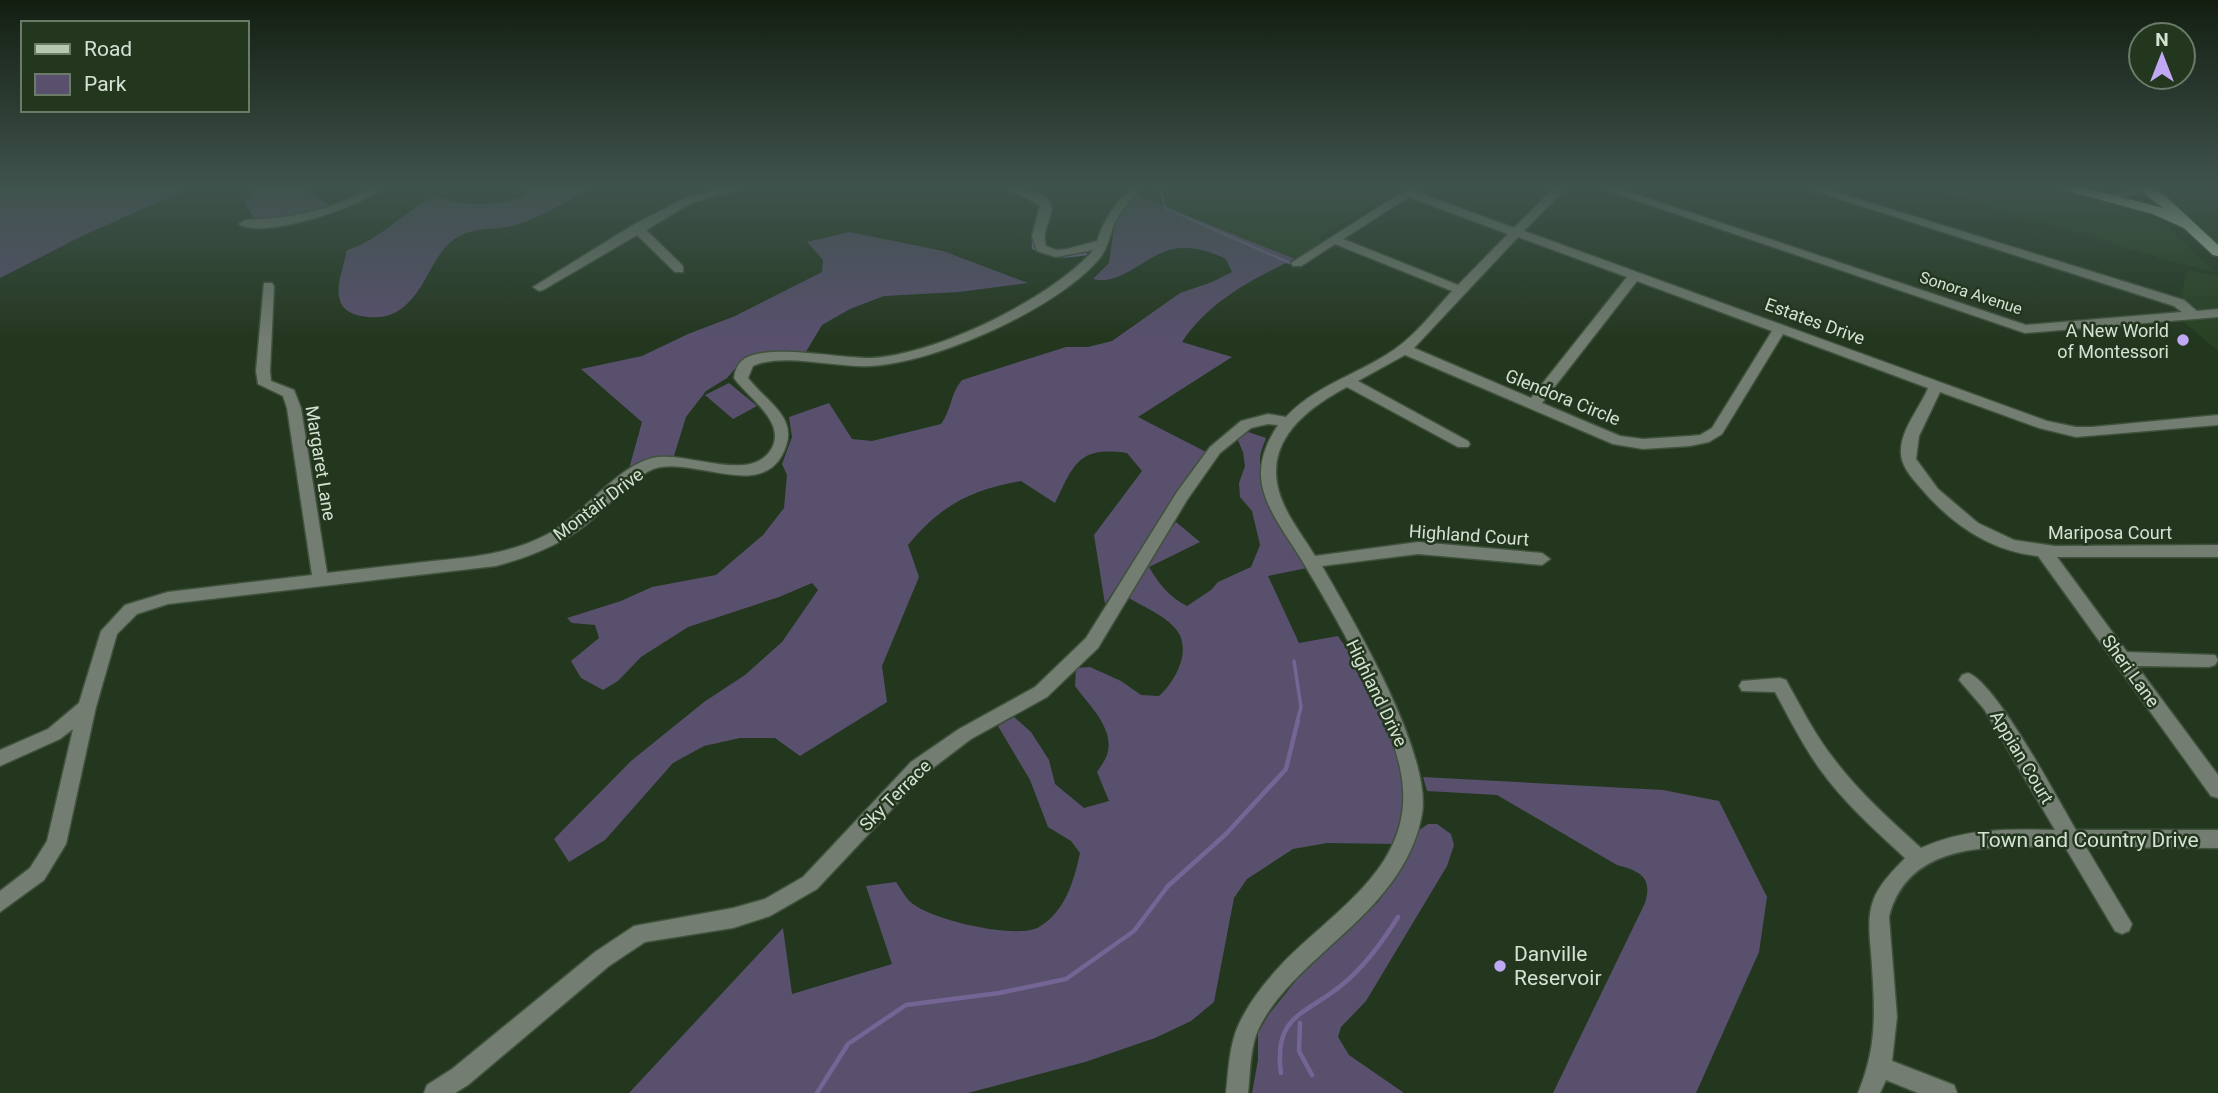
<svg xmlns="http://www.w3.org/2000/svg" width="2218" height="1093" font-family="Roboto,sans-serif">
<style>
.built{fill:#284122}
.green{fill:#59506e}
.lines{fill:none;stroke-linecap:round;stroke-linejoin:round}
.stream-far2{stroke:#746595;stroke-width:2.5}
.stream-far1{stroke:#746595;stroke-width:3.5}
.stream{stroke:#746595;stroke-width:4.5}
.minor-casing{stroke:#3f523c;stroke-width:3}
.major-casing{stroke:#3f523c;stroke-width:3}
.minor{fill:#737d71;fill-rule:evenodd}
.major{fill:#b4c9af;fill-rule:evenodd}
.poi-dot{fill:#c0a8f4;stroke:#23371f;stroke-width:2.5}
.labels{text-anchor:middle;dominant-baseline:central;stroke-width:5;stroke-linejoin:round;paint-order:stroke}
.far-street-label{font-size:16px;fill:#d5e2d3;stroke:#23371f}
.street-label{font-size:18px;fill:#d5e2d3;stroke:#23371f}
.poi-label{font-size:18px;fill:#d5e2d3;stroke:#23371f;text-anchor:end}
.near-street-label{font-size:21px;fill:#d5e2d3;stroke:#23371f}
.near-poi-label{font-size:21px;fill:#d5e2d3;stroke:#23371f;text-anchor:start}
</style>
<rect width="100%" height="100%" fill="#23371f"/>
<path class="built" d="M1143,187h265l-86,48 -3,2 5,6 -29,16 -159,-64z
M1927,187h121l100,28 11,5 56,52 -56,-14z
M2178,187h40v57l-54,-48v-5z
M2187,270l31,6v35l-16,1 -21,-16z
M2218,317v34l-38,-32z"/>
<path class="green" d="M0,187h192l-108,48 -84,43z
M256,187h59l-5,6 21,13c-25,8 -51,14 -77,13l-10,-17z
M527,187h69c-26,11 -50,28 -77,37 -18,6 -41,3 -58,11 -33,17 -33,63 -69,79 -9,4 -21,4 -31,2 -36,-7 -19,-42 -14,-66 34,-10 57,-40 89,-54 30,11 57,10 87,1z
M1136,195l159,64c-42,19 -87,43 -113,83l50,15 -94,60 68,35 -101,152 -11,-69 48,-64 -15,-18c-49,-7 -53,11 -72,50l-34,-22c-50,9 -80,24 -113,64l11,32 -37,89 5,36 -87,54 -25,-18h-35l-36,8 -31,17 -68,77 -36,22 -15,-23 77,-78 73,-59 41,-27 37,-33 36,-52 -6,-7 -33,14 -91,30 -47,30 -23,24 -15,9 -22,-12 -10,-17 28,-23 -4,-13 -23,-2 -5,-5 54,-17 31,-14 64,-12 47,-40 21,-27 3,-33 -5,-11 10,-27 -3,-20 40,-14 23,36 20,2 69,-17c11,-15 9,-30 21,-44l104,-33h22l24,-6 68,-48 32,-11 20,-10 -6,-13c-17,-8 -33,-13 -53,-10 -26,5 -53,38 -80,30l16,-16 6,-43z
M849,232l94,19 85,32 -69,9 -75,4 -34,13 -28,16 -18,30 -33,-4 -19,4 -13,9 -12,14 -21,13 -20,26 -12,39 -24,2 -21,11 13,-47 -61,-53 61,-13 46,-22 47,-18 87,-44 1,-12 -16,-18z
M729,383l28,23 -24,13 -28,-24z
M1245,431l21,7c-2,6 -6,14 -6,21 -1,38 27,78 47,109l-39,8 31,67 39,-7c33,47 71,110 66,170 -1,13 -5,25 -7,38l-70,-1 -34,6 -46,30 -13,19 -20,104 -23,19 -36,17 -70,24 -117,31h-339l154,-165 9,66 100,-30 -26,-78 30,-4c5,7 10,17 17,22 20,16 104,36 126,23 26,-15 35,-46 41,-74l-9,-12 -23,-14 -18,-47 -32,-54 16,-9 17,15 18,28 6,24 29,24 25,-7 -12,-29c4,-6 10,-14 11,-21 5,-24 -20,-47 -33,-65l1,-18 14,-1 31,14 20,14 18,1c17,-15 35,-49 15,-69 -12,-13 -32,-21 -47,-30l26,-48 23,-27 24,20 -51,25c10,17 20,30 38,39l24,-16 7,-8 33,-15 9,-22 -8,-34 -12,-14 -1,-14 6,-17 -2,-14 -6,-14z
M1423,777l240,13 56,11 48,96 -8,55 -63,141h-143l92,-190c8,-26 -5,-32 -28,-38l-120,-70 -70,-4z
M1428,824h9l14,10 3,11 -7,21 -81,135 -25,26 -3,10 11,18 55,38h-152l6,-33v-27l11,-19 29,-36 81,-77 31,-49 5,-19z"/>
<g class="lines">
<path class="stream-far2" d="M1160,187l5,21 125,55
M1033,234v14c17,11 34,9 53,6"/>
<path class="stream-far1" d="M1294,661l7,46 -4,15"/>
<path class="stream" d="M1300,1023l-1,28 13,24
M1281,1073c-8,-59 25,-58 62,-89 22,-18 40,-43 55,-67
M817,1093l31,-49 58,-39 93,-12 67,-14 68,-48 34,-45 58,-52 60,-65 12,-49"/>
<defs>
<path id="minor" d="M370,187h13c-20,20 -122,53 -144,37l6,-4c44,-2 87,-8 125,-33z
M728,187h20l-55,15 -47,28 37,36v6h-8l-38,-37 -94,55 -4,1 -6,-4 100,-62 52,-27z
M1002,187c13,0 22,2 34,6 33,12 2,32 10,53l10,4 11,-1 30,-8c7,-22 18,-37 34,-54h12c-9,11 -20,21 -27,33 -7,14 -7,27 -17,39 -41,49 -165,105 -229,107 -34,2 -87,-14 -117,0l-5,12c21,27 55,41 33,79 -26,43 -96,-5 -132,14 -24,13 -41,35 -61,52 -27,22 -59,34 -92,43l-328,38 -31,10 -20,20 -21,73 -30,137 -22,36 -44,32v-21l30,-23 17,-27 26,-112 -13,10 -60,27v-16l48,-21 31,-26 22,-72 24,-26 43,-13 144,-17 -25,-167 -4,-12 -25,-12 -2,-13 8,-88h8l2,3 -4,85 1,10 23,9 7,18 26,165c35,-4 71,-8 106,-12 39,-4 76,-7 113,-26 37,-19 67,-66 106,-77 35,-8 99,27 120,-10 14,-27 -25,-51 -38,-70 1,-7 3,-14 10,-19 25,-16 96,0 128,-1 65,-4 175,-58 219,-105l2,-3 -37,7 -19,-6 -5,-15 8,-31z
M1410,187h11l-4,5 97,36 41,-41h12l-43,44 523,190 29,6h16l126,-12v10l-142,12 -37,-9 -99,-36 -21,44 -3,23 22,30 40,34 36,17 41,6 163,-1v12h-161l70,95 88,3 3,5 -3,5 -6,2 -72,-1 81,109v23l-7,-2 -173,-240c-49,-5 -88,-33 -119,-70 -8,-9 -18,-21 -18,-33 -1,-23 19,-45 27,-65l-145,-54 -61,100 -13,8 -19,4 -47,3 -30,-5 -208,-89 -47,26 110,60 2,3 -2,3h-10l-111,-60c-47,25 -89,61 -63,118 8,18 21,34 31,51l103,-14 124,11 8,6 -8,6 -124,-11 -96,12c31,54 110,187 100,248 -9,52 -46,91 -84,125 -29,27 -67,58 -82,96 -6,18 -6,39 -8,58h-22c3,-26 3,-53 17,-77 10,-19 23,-35 38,-51 48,-51 127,-94 122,-175 -3,-63 -66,-171 -99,-226 -15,-26 -36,-50 -42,-79 -4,-22 4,-42 16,-60l-10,-1 -17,4 -31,25 -33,47 -89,148 -51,49 -76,42 -46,35 -108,115 -47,27 -37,12 -88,14 -36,24 -141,119 -13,8h-31l3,-8 25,-16 143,-117 39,-26 99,-18 32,-9 38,-22 108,-115 48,-33 76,-42 51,-49 91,-146 33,-45 31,-26 27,-7 18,3c28,-30 66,-41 100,-62 27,-16 45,-41 66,-64l-117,-47 -34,22h-8l-2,-3zM1409,197l99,37 -50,51 -115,-46zM1518,237l109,40 -96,121 -117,-50zM1637,281l135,50 -60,97 -12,7 -10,1 -47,3 -23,-3 -78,-33z
M1597,187h17l412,138 156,-13 -8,-6 -372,-119h17l365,113 13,11 21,-2v8l-193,16z
M2140,187h20l-52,14 -6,-3z
M1968,673c28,9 90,127 108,157h142v18l-132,-1 46,77 -3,7 -7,3 -7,-3 -50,-84c-63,0 -156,-10 -176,70l8,100 -5,44 62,24 3,8h-39l-32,-13 -6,13h-22c19,-46 17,-79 14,-127 -1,-22 -6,-45 1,-65 6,-17 20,-30 32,-43 -30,-28 -62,-56 -86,-90 -17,-24 -30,-50 -44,-76l-33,-1 -3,-5 3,-5 38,-3 6,2c15,27 29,55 48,79 25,33 56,61 87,89 44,-20 87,-19 134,-18l-71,-121 -25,-29 3,-5z"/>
<path id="major" d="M2062,187h20l81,21 -24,-19 11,-2 13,7 55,51v11l-5,-1 -29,-27 -31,-14 -89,-24z"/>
</defs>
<use href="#minor" class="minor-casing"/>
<use href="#major" class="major-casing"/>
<use href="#minor" class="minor"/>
<use href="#major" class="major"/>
</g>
<linearGradient id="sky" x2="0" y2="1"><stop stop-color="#131e11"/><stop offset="0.55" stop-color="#3f534d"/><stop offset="1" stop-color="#3f534d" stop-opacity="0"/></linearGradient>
<rect width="2218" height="340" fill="url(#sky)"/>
<g class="poi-dot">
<circle cx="2183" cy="340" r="7"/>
<circle cx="1500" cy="966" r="7"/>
</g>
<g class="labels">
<g class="far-street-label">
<text transform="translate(1971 293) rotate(18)">Sonora Avenue</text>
</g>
<g class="street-label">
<text transform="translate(1815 321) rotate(20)">Estates Drive</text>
<text transform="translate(1563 397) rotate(22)">Glendora Circle</text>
<text transform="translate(321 463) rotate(81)">Margaret Lane</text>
<text transform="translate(598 504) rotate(-37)">Montair Drive</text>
<text x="2110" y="532">Mariposa Court</text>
<text transform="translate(1469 535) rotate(4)">Highland Court</text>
<text transform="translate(2131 671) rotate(54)">Sheri Lane</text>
<text transform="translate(1377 693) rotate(64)">Highland Drive</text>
<text transform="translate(2022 757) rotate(59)">Appian Court</text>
<text transform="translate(895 795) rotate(-45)">Sky Terrace</text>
</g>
<g class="poi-label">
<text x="2169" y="330">A New World<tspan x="2169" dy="21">of Montessori</tspan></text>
</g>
<g class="near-street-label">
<text x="2088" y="840">Town and Country Drive</text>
</g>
<g class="near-poi-label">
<text x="1514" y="954">Danville<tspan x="1514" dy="24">Reservoir</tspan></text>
</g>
</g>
<rect x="21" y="21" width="228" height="91" fill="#23371f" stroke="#6a7b67" stroke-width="2"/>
<rect x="35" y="44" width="35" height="10" fill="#b4c9af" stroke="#6a7b67" stroke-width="2"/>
<text x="84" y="56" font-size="21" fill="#d5e2d3">Road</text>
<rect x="35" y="74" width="35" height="21" fill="#59506e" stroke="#6a7b67" stroke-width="2"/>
<text x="84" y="91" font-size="21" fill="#d5e2d3">Park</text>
<g transform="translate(2162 56)"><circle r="33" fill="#23371f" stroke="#6a7b67" stroke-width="2"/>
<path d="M0-5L12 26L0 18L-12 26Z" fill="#c0a8f4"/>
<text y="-10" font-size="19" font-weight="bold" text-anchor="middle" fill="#d5e2d3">N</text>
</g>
</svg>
